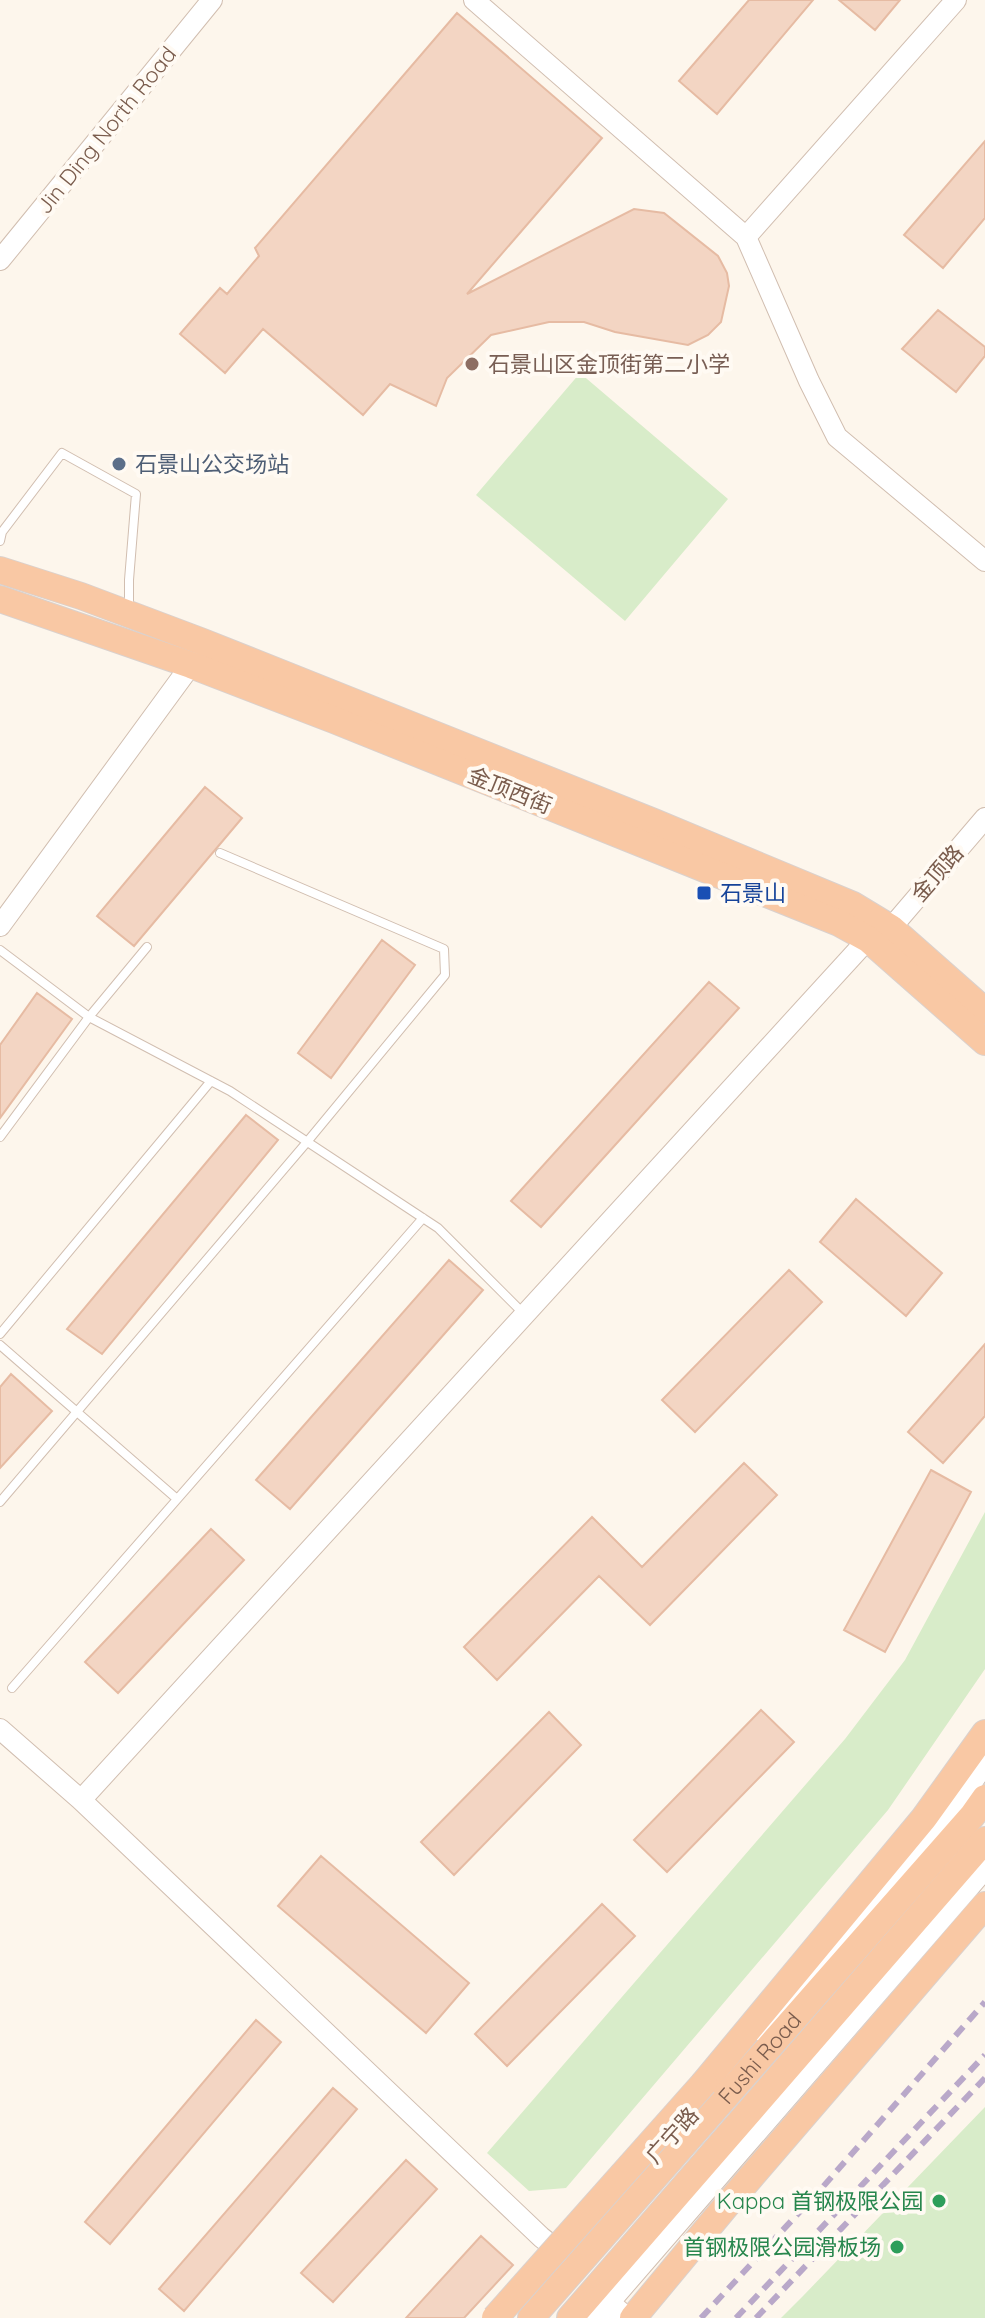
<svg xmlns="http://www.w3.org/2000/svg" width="985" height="2318" font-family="Quicksand,'Noto Sans SC',sans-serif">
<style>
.green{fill:#d8ecc9}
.building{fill:#f3d5c3;stroke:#e6bba3;stroke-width:2}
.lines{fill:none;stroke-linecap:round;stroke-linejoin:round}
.service-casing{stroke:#d1beb0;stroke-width:10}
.tertiary-casing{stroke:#d1beb0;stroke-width:22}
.secondary-casing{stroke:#d6c0b0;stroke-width:24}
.trunk-casing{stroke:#dad1cd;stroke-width:28}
.service{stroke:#fff;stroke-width:8}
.tertiary{stroke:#fff;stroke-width:20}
.secondary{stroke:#fff;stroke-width:22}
.trunk{stroke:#f9c8a4;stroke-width:26}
.rail{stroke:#b9a8c9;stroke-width:6;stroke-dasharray:12 8;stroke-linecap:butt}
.trunk-bridge-casing{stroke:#dad1cd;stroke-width:28;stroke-linecap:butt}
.trunk-bridge{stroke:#f9c8a4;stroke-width:26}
.education-dot{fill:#8d6e63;stroke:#fffaf3;stroke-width:3}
.service-dot{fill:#5c6f8a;stroke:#fffaf3;stroke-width:3}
.transit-dot{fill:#1a4fb4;stroke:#fffaf3;stroke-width:3}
.leisure-dot{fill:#2e9e5b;stroke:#fffaf3;stroke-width:3}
.labels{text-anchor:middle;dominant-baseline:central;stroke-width:8;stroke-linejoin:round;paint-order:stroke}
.street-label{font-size:22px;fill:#7a5c4d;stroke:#fffaf3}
.education-label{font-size:22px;fill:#785e54;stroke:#fffaf3;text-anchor:start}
.service-label{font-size:22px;fill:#4e5e75;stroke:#fffaf3;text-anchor:start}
.transit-label{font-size:22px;fill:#164399;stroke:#fffaf3;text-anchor:start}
.leisure-label{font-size:22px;fill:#27864d;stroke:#fffaf3;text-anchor:end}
</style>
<rect width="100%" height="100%" fill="#fdf6ec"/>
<path class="green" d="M580,373l148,126 -103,122 -149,-126z
M985,1512v157l-97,141 -322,378 -37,3 -42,-38 358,-414 60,-79z
M985,2107v211h-204l22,-22z"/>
<path class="building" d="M749,0h64l-96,114 -38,-33z
M839,0h61l-25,30z
M457,13l145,125 -135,156 167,-85 30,4 54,43 9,17 2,13 -8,36 -13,13 -20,10 -73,-13 -31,-10h-35l-58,13 -44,43 -11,28 -46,-22 -27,31 -100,-86 -38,44 -45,-39 40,-46 7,6 32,-38 -4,-8z
M985,141v77l-42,50 -39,-33z
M938,310l47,37v9l-29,36 -54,-43z
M205,787l37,31 -108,128 -37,-30z
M382,940l33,25 -84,113 -33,-25z
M709,982l30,26 -198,219 -30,-26z
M37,993l35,26 -72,99v-73z
M246,1115l32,25 -176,214 -35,-25z
M856,1199l86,74 -36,43 -86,-74z
M449,1260l34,30 -193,219 -34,-29z
M789,1270l33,32 -127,130 -33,-32z
M985,1344v72l-42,47 -35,-31z
M11,1374l41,37 -52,57v-81z
M744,1463l33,32 -127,130 -51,-49 -102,104 -33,-33 128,-130 50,50z
M931,1470l40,22 -86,160 -41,-22z
M211,1529l33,31 -126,133 -33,-31z
M761,1710l33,32 -127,130 -33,-32z
M549,1712l32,33 -127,130 -33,-33z
M321,1856l148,127 -43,50 -148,-127z
M602,1904l33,32 -128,130 -32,-32z
M256,2020l25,22 -171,202 -25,-22z
M333,2088l24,21 -173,202 -25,-22z
M406,2160l31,29 -104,113 -32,-29z
M481,2236l32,29 -49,53h-58z"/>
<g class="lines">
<defs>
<path id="service" d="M0,541l2,-9 60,-79 74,41 -7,86v29
M0,950l89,67 141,74 208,137 87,87
M0,1137l89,-120 58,-70
M0,1334l211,-253
M0,1345l177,154
M0,1502l307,-360 138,-167 -1,-26 -224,-96
M12,1688l411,-470"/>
<path id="tertiary" d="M474,0l272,237 63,144 28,56 148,124
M746,237l210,-237
M0,260l212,-260
M0,926l191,-261
M891,928l94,-110
M0,1729l81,71 460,437 23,18
M81,1800l787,-861
M763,2032l185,-216 37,-52
M596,2318l389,-449"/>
<path id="secondary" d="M609,2303l17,15"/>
<g id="trunk">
<path d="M0,570l81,26 122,46 451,180 199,83 38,23 94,83"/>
<path d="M0,599l191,66 143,55 505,203 29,16 117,103"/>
<path d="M704,2083l220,-265 61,-85"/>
<path id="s1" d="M531,2318l442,-503 12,-17"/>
<path d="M570,2318l415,-478"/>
<path d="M633,2318l93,-112 259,-301"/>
</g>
</defs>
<use href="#service" class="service-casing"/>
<use href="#tertiary" class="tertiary-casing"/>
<use href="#secondary" class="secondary-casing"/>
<use href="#trunk" class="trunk-casing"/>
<use href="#service" class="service"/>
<use href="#tertiary" class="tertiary"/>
<use href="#secondary" class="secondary"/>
<use href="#trunk" class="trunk"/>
<path class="rail" d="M701,2318l120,-129 164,-187
M736,2318l249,-263
M756,2318l229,-240"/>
<defs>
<path id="trunk-bridge" d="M495,2318l209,-235"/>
</defs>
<use href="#trunk-bridge" class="trunk-bridge-casing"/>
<use href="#trunk-bridge" class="trunk-bridge"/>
</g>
<circle class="education-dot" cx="472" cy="364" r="8"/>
<circle class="service-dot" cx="119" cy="464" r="8"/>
<rect class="transit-dot" x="696" y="885" width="16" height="16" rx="4"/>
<g class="leisure-dot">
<circle cx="939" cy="2201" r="8"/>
<circle cx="897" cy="2247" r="8"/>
</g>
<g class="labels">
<g class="street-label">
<text transform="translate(106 130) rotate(-51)">Jin Ding North Road</text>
<text transform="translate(510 790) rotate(22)">金顶西街</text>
<text transform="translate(937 873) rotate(-49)">金顶路</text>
<text stroke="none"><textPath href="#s1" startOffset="346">Fushi Road</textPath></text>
<text transform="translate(672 2135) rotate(-48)">广宁路</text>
</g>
<g class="education-label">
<text x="488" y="364">石景山区金顶街第二小学</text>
</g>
<g class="service-label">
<text x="135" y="464">石景山公交场站</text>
</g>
<g class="transit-label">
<text x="720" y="893">石景山</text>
</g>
<g class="leisure-label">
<text x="923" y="2201">Kappa 首钢极限公园</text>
<text x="881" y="2247">首钢极限公园滑板场</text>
</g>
</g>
</svg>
